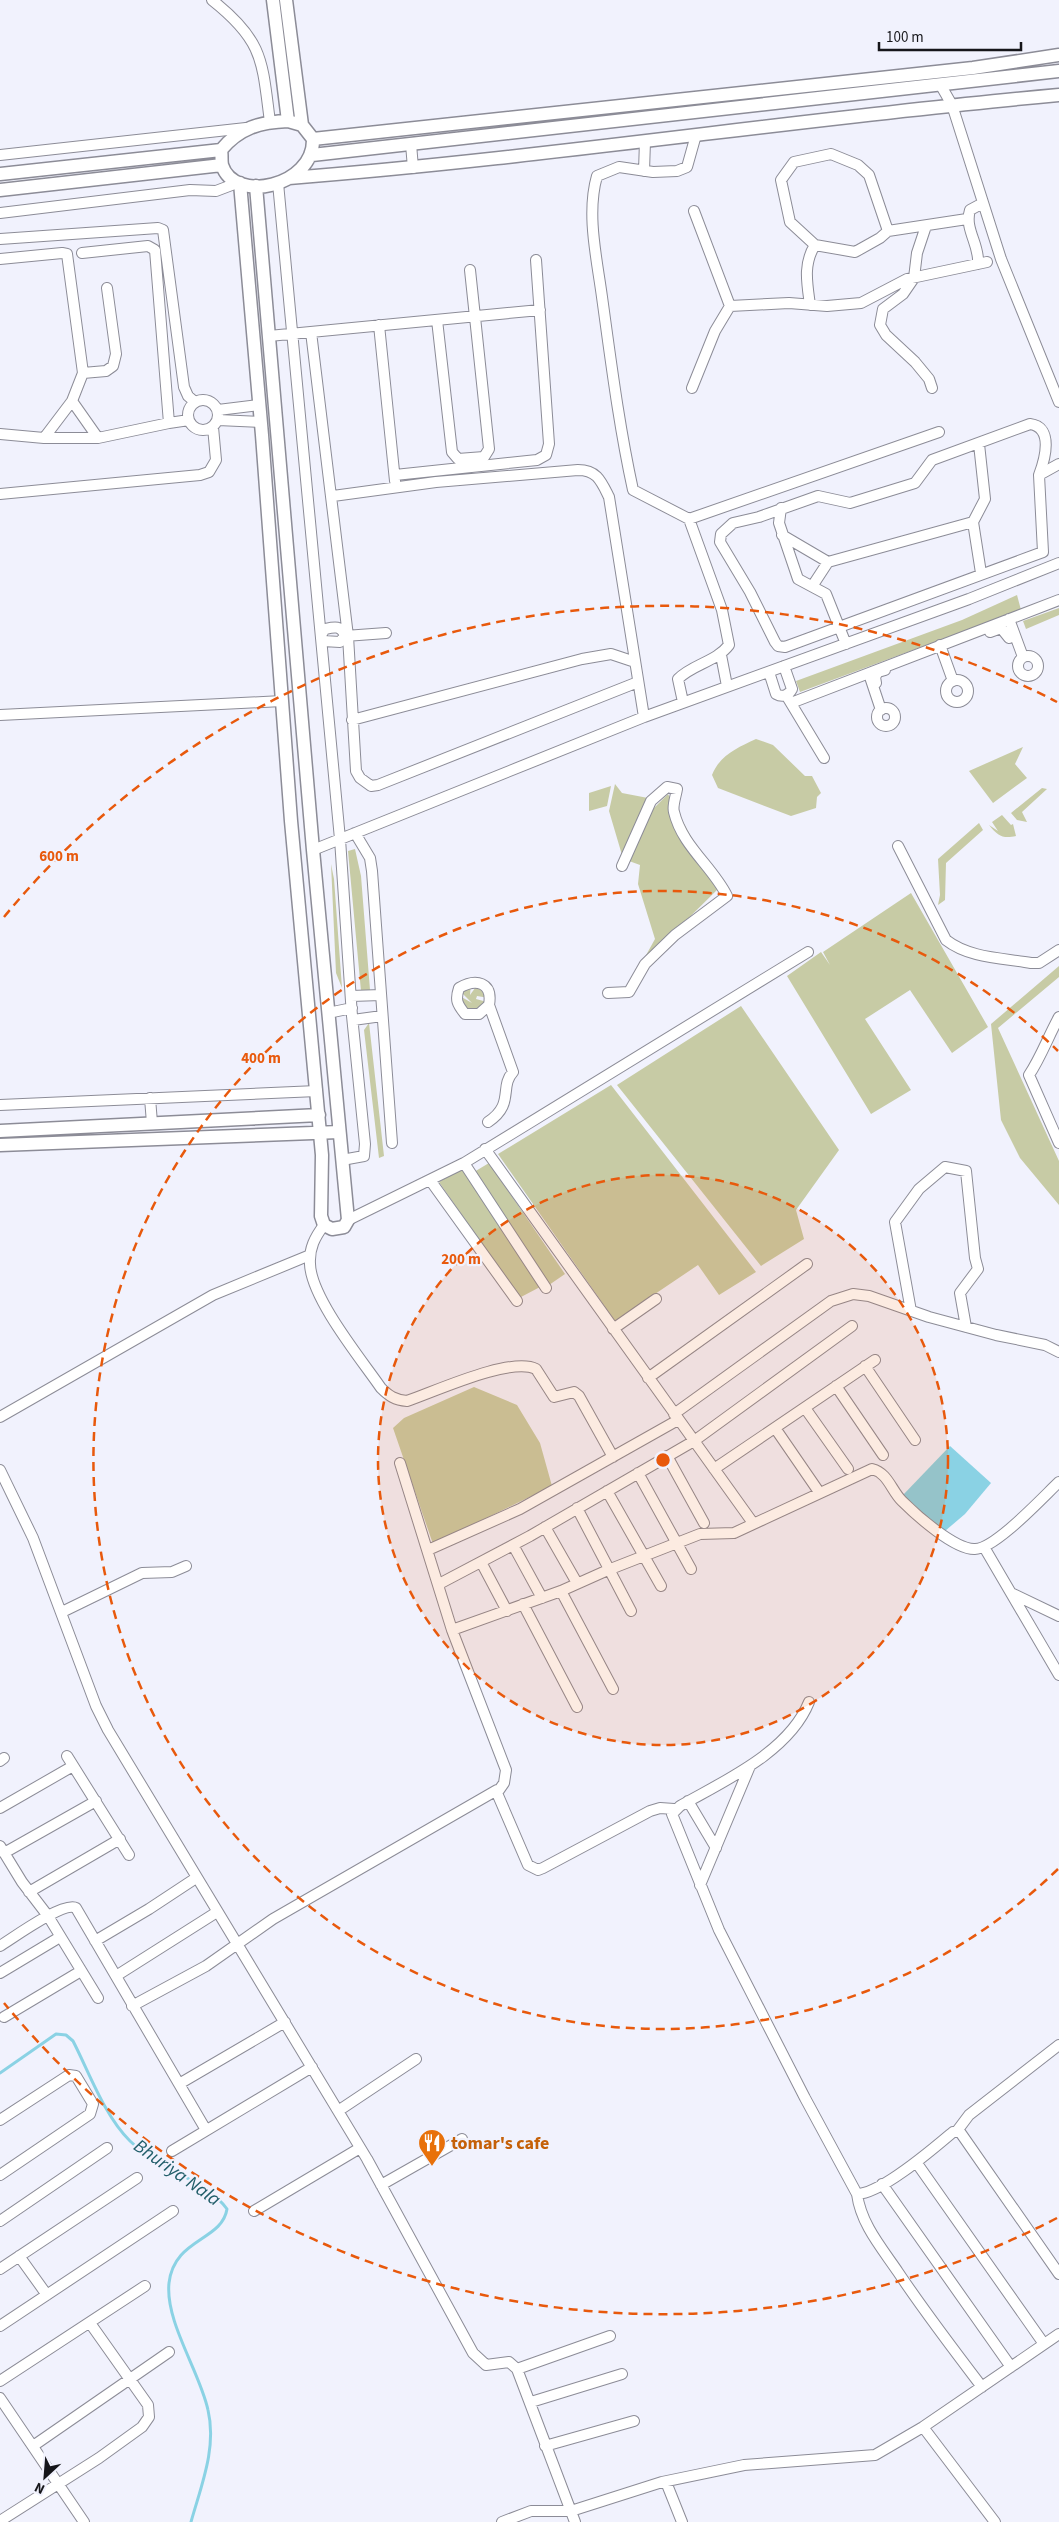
<svg xmlns="http://www.w3.org/2000/svg" width="1059" height="2522" font-family="'Source Sans 3',sans-serif">
<style>
.green{fill:#c7cba5}
.water{fill:#8ad2e4}
.lines{fill:none;stroke-linecap:round;stroke-linejoin:round}
.stream{stroke:#8ad2e4;stroke-width:3}
.minor-casing{stroke:#8c8c97;stroke-width:12}
.tertiary-casing{stroke:#8c8c97;stroke-width:15}
.minor{stroke:#fff;stroke-width:10}
.tertiary{stroke:#fff;stroke-width:12}
.ring{fill:none;stroke:#e8590c;stroke-width:2.5;stroke-dasharray:9 6}
.labels{text-anchor:middle;dominant-baseline:central;stroke-width:4.5;stroke-linejoin:round;paint-order:stroke}
.food-label{font-size:18px;font-weight:bold;fill:#c56008;stroke:#f1f2fd;text-anchor:start}
.water-label{font-size:19px;font-style:italic;fill:#225e6a;stroke:#f1f2fd}
.centre{fill:#e8590c;stroke:#f1f2fd;stroke-width:2.5}
.ring-label{font-size:15px;text-anchor:middle;font-weight:bold;fill:#e8590c;stroke:#f1f2fd;stroke-width:4.5;stroke-linejoin:round;paint-order:stroke}
</style>
<rect width="100%" height="100%" fill="#f1f2fd"/>
<path class="green" d="M1017,595l4,15 -221,82 -4,-11 166,-61z
M1059,608v7l-33,14 -3,-8z
M756,739l17,6 32,31h7l9,17 -4,4 -1,11 -25,8 -73,-28 -6,-13c8,-20 25,-27 44,-36z
M1023,747l-8,17 12,14 -34,25 -24,-32z
M615,784l7,9 26,5 -26,57 -13,-44z
M611,786l-4,20 -18,5v-18z
M1042,788l5,1 -25,23 5,10 -10,-2 -6,-7z
M668,794l51,94 -79,78 15,-27 -17,-55 2,-19 -11,-4 22,-50z
M1002,815l9,10 2,-1 3,12c-13,3 -18,0 -27,-11l9,6 -6,-9z
M979,823l4,7 -37,33 -1,37 -7,5 2,-10 -2,-36z
M355,849l6,27 9,114 -9,1 -13,-140z
M331,864l3,15 8,109 -6,-15z
M911,893l77,134 -36,26 -42,-63 -45,29 46,71 -40,24 -84,-138 34,-24 9,13 -7,-13z
M1059,966v11l-61,51 61,133v44l-39,-47 -19,-38 -10,-96z
M471,983l-1,12 8,-11 11,14 -12,-2 -1,3 11,3 -3,7 -17,5 -9,-19 14,8 -11,-11z
M741,1006l98,144 -43,60 8,29 -43,27 -144,-181z
M369,1023l15,133 -5,2 -15,-128z
M611,1085l145,187 -37,23 -21,-30 -83,56 -117,-167z
M489,1163l76,111 -16,11 -75,-113z
M462,1168l78,119 -19,10 -6,-5 -76,-110z
M474,1387l43,18 23,38 12,43 -119,58 -40,-116 11,-10z"/>
<path class="water" d="M950,1446l41,37 -26,31 -20,17 -42,-31v-5z"/>
<g class="lines">
<path class="stream" d="M0,2073l56,-39 10,1 7,6c16,31 32,76 57,100 27,26 79,42 97,68 -5,32 -53,29 -58,74 -4,39 31,89 39,127 9,38 -7,76 -17,112"/>
<defs>
<path id="minor" d="M212,0c52,41 50,61 58,122
M940,84l12,21 49,154 58,143
M696,135l-9,32 -10,4 -24,1 -34,-5 -22,9c-11,38 0,83 5,121 9,65 17,129 31,193l56,29 250,-87
M411,144l2,24
M0,155l246,-27
M644,171l1,-30
M278,183l62,656 12,177 13,128 -1,12 -22,4
M694,211l36,95
M0,213l190,-23 26,1 21,-8
M926,226l-9,27 -3,25 -11,16 -20,15 -3,16 6,10 29,27 14,17 3,9
M0,239l158,-11 5,2 21,157 4,9 7,6
M815,245l40,7 25,-14 8,-7
M82,253l66,-7 7,4 14,173 20,-3
M0,259l62,-6 5,1 16,119
M978,264c2,-19 -14,-35 -8,-54l13,-7
M810,305c-3,-22 -7,-41 5,-60l-25,-23 -9,-42 13,-18 37,-8 27,11 11,10 19,56 79,-12
M437,320l15,132 6,7 26,-2 5,-8 -19,-179
M379,325l16,156
M311,332l37,304 8,135 4,7 11,8 7,-1 260,-103
M269,336l271,-26
M692,388l23,-57 15,-25 59,-3 38,3 34,-3 46,-24 80,-17
M188 415a15 15 0 1 1 30 0a15 15 0 1 1-30 0Z
M218,410l41,-5
M218,420l43,2
M0,434l44,4h54l71,-15
M44,438l28,-37
M98,438l-26,-37 11,-28 23,-2 7,-5 3,-12 -9,-66
M395,475l142,-15 9,-5 3,-11 -13,-184
M1039,475c6,-16 15,-48 -9,-51l-98,36 -17,23 -65,20 -32,-7 -59,21 -26,6 -12,11 -1,8 30,50 25,50 3,4 7,1 258,-95 -4,-77 20,-11
M0,494l200,-19 9,-3 7,-12 -3,-33
M333,496l103,-14 142,-12c19,0 23,11 31,27l35,220
M781,508l-2,15 19,56 28,15 20,50
M973,522l8,51
M782,535l46,27 145,-40 12,-23 -6,-55
M813,585l15,-23
M1009,619l14,38
M990,632l11,-4 8,10
M321,635l4,-6c9,-2 16,-4 20,7
M321,635l2,6 17,1 5,-6
M345,636l41,-3
M940,645l13,36
M721,655l6,31
M1018 666a10 10 0 1 1 20 0a10 10 0 1 1-20 0Z
M769,672l7,22c7,4 13,1 16,-5l-8,-23
M870,677l11,33
M946 691a11 11 0 1 1 22 0a11 11 0 1 1-22 0Z
M876,683l-1,-6 3,-5 7,-2
M786,695l38,63
M683,702l-5,-23c15,-15 38,-17 51,-34l-7,-35 -33,-91
M791,703l268,-103
M877 717a9 9 0 1 1 18 0a9 9 0 1 1-18 0Z
M0,715l282,-14
M352,720l230,-61 29,-5 24,8
M355,833l15,25 2,13 20,272
M898,846l48,94c23,18 56,18 85,23h8l20,-13
M313,850l331,-133 325,-118 90,-36
M608,993l21,-1 16,-28 30,-29 52,-39c-14,-29 -45,-50 -53,-84 -2,-6 2,-16 3,-23l-10,-2 -16,14 -29,65
M351,996l30,-1
M328,1013l24,-5
M1059,1017c-11,20 -18,40 -30,58l30,68
M353,1020l29,-4
M150,1098l2,25
M0,1105l317,-14
M488,1122c27,-18 11,-35 25,-50l-24,-67c4,-23 -13,-27 -30,-17 -4,12 -2,16 6,26h14l10,-9
M485,1149l268,374
M464,1163l82,125
M430,1180l87,121
M348,1220l116,-57 344,-211
M324,1225c-9,12 -15,23 -14,39 1,34 51,95 71,124 8,8 14,12 26,13 27,-9 104,-45 129,-32l18,28 20,-5 5,4 34,61
M911,1311l-16,-89 24,-33 26,-22 21,4 9,87 3,11 -18,24 6,34
M613,1329l43,-30
M865,1366l50,74
M648,1378l159,-114
M836,1386l47,69
M805,1408l43,61
M674,1414l157,-113 22,-7 16,2 60,21 67,18 49,10 14,7
M0,1417l213,-122 97,-40
M775,1428l44,64
M667,1456l37,67
M400,1463l52,167 54,140 -2,13 -7,10 31,72 10,5 5,-2 107,-57 10,-3 14,1
M714,1469l161,-109
M0,1470l33,68 63,168 12,24 259,429 106,194 13,12 23,-3 8,7 58,153
M638,1473l53,96
M607,1491l54,95
M577,1508l54,103
M545,1527l32,56
M513,1545l29,53
M984,1547l75,128
M428,1550l92,-41 158,-89
M481,1562l26,49
M439,1584l91,-48 164,-95 158,-115
M561,1591l52,98
M1011,1593l48,23
M523,1604l54,103
M62,1612l80,-39 30,-1 14,-6
M452,1630l109,-39 47,-21 92,-36 34,-1 138,-64c16,4 19,21 30,32 14,14 53,49 73,48 20,0 68,-52 84,-67
M809,1702c-20,50 -85,79 -129,104l-8,8 47,116 86,168 52,96c24,0 77,-46 96,-62h7l99,142
M67,1756l62,99
M0,1761l4,-3
M688,1801l28,47
M0,1808l73,-42
M0,1846l22,36 26,34 50,82
M4,1853l92,-52
M700,1885l50,-119
M29,1892l91,-53
M95,1941l54,-32 47,-31
M0,1946c13,-8 64,-45 76,-38l130,222
M0,1973l60,-36
M116,1976l101,-64
M132,2006l74,-40 67,-47 224,-129
M4,2017l77,-46
M179,2084l106,-62
M338,2111l78,-52
M0,2120l69,-45 7,1 17,28 -3,10 -90,61
M957,2131l12,-16 90,-70
M172,2151l140,-84
M916,2162l128,182
M882,2184l129,183
M381,2185l81,-46
M857,2194c4,30 24,53 41,78 26,39 55,77 84,115
M254,2211l106,-63
M0,2221l107,-73
M19,2256l28,39
M0,2269l137,-91
M0,2326l173,-115
M517,2369l93,-33
M0,2381l145,-95
M0,2398l84,124
M531,2402l91,-28
M923,2427l72,95
M33,2446l136,-94
M545,2446l89,-25
M666,2482l16,40
M0,2521l99,-63 43,-31 7,-10 -1,-12 -58,-82
M502,2522l29,-11h40l91,-29 82,-17 131,-10 48,-28 136,-93"/>
<path id="tertiary" d="M273,0l15,121
M286,0l16,125
M288,121l14,4 11,14c1,48 -79,65 -91,26 -1,-4 0,-11 -1,-15 18,-22 39,-28 67,-29z
M313,139l660,-71 86,-13
M312,155l747,-84
M0,174l221,-24
M289,178c257,-20 513,-60 770,-83
M240,183l22,252 29,386 31,334 -1,61 3,9 8,4 12,-2 4,-7 -35,-370 -57,-664
M0,190l222,-25
M0,1131l319,-16
M0,1145l339,-13"/>
</defs>
<use href="#minor" class="minor-casing"/>
<use href="#tertiary" class="tertiary-casing"/>
<use href="#minor" class="minor"/>
<use href="#tertiary" class="tertiary"/>
</g>
<circle cx="663" cy="1460" r="285" fill="#e8590c" fill-opacity=".12"/>
<g class="ring">
<circle cx="663" cy="1460" r="285"/>
<path d="M1058 1869A569 569 0 1 1 1058 1051"/>
<path d="M1057 2218A854 854 0 0 1 4 2003M4 917A854 854 0 0 1 1057 702"/>
</g>
<defs>
<symbol id="restaurant-pin" viewBox="-11 -11 22 30"><path d="M0 17L-7.5 6A9.5 9.5 0 1 1 7.5 6Z" fill="#e8710a" stroke="#f1f2fd"/><path d="M-5-6h1v4h1v-4h1v4h1v-4h1v5L-1.5 .5V6h-2V.5L-5-1ZM5-6V6H3V1.5H1.5Q1.5-4 5-6Z" fill="#fff"/></symbol>
</defs>
<g fill-rule="evenodd">
<use href="#restaurant-pin" x="416" y="2127" width="32" height="43"/>
</g>
<g class="labels">
<g class="food-label">
<text x="451" y="2143">tomar's cafe</text>
</g>
<g class="water-label">
<text transform="translate(177 2173) rotate(35)">Bhuriya Nala</text>
</g>
</g>
<circle cx="663" cy="1460" r="8" class="centre"/>
<g class="ring-label">
<text x="59" y="861">600 m</text>
<text x="261" y="1063">400 m</text>
<text x="461" y="1264">200 m</text>
</g>
<g transform="translate(45 2477) rotate(206)" stroke="#f1f2fd" stroke-width="4" paint-order="stroke">
<path d="M0-4L9 19L0 12L-9 19Z" fill="#16161a"/>
<text y="-8" font-size="14" font-weight="bold" text-anchor="middle" fill="#16161a">N</text>
</g>
<path d="M879 42v8h142v-8" fill="none" stroke="#16161a" stroke-width="2.5"/>
<text x="886" y="42" font-size="15" fill="#16161a" stroke="#f1f2fd" stroke-width="4" paint-order="stroke">100 m</text>
</svg>
